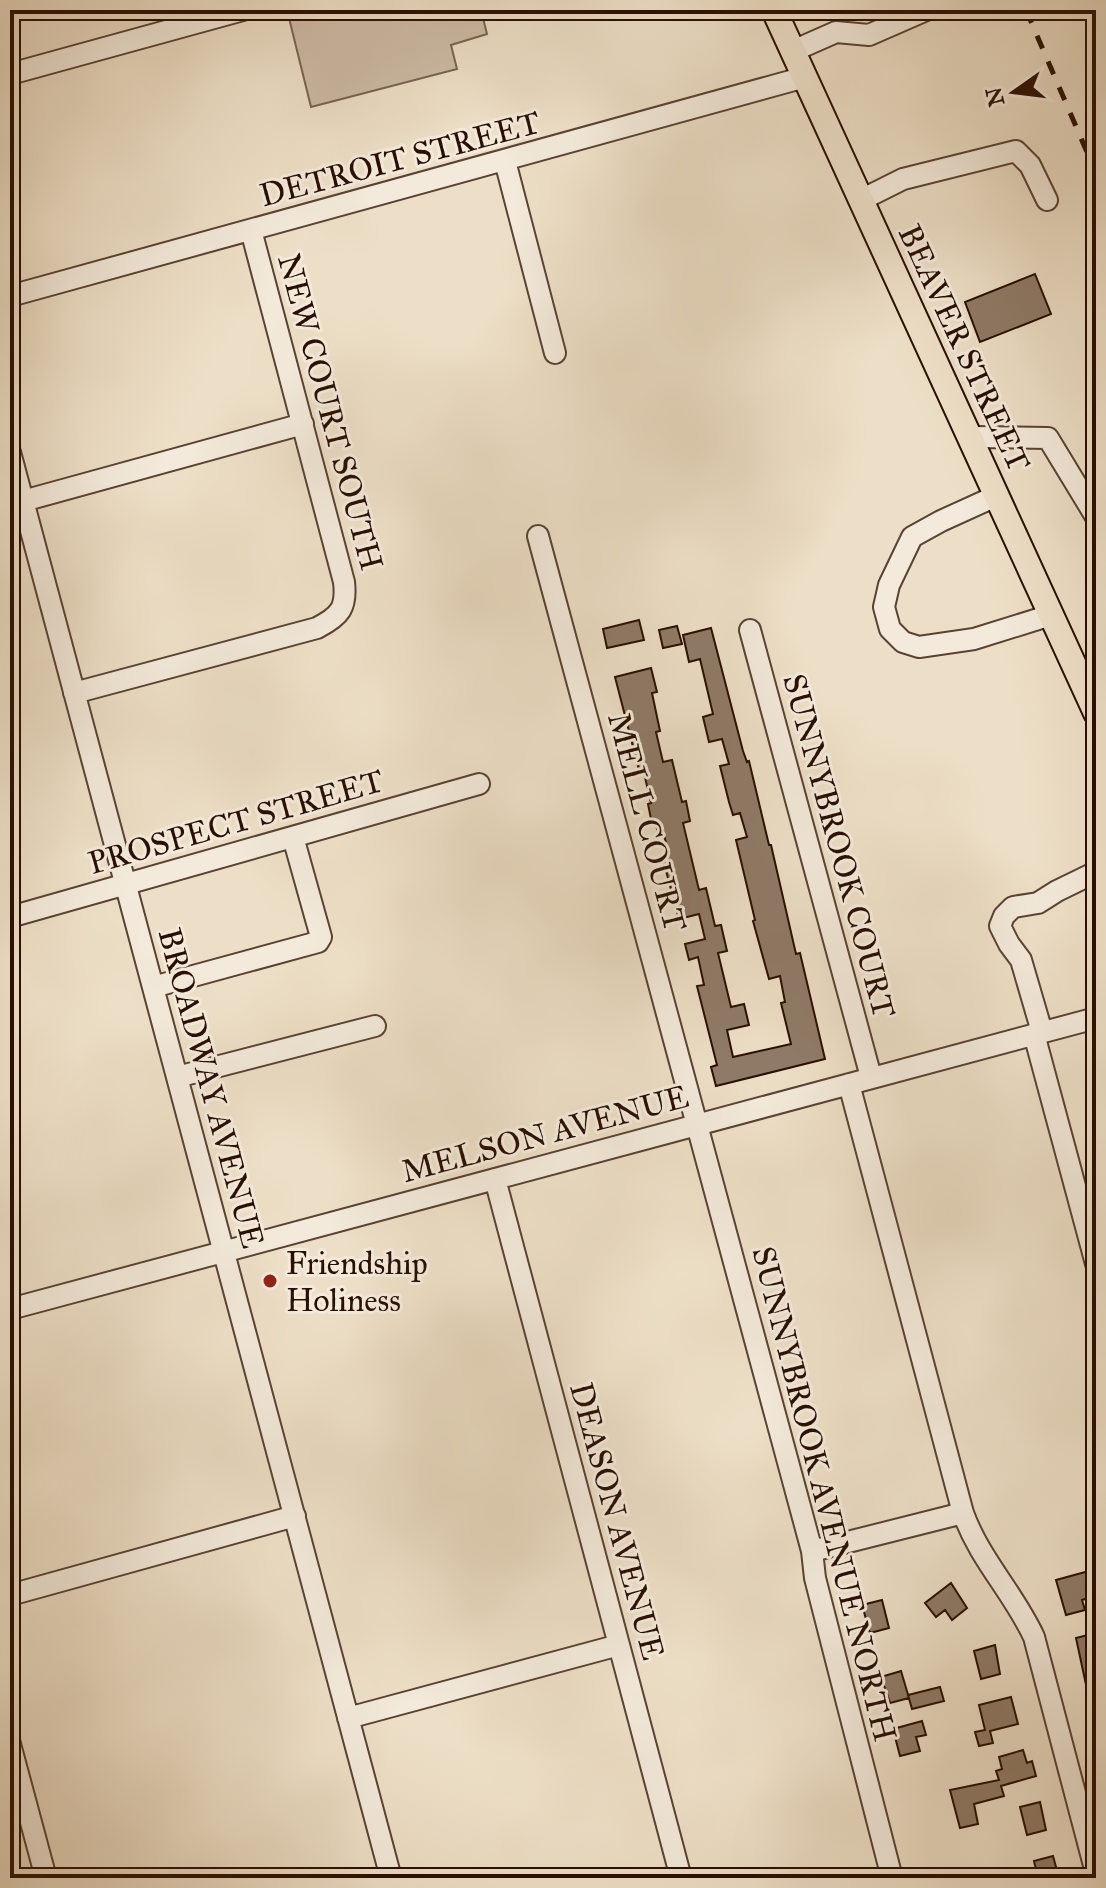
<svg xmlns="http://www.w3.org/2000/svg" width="1106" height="1888" font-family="'IM FELL Great Primer',serif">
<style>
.green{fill:#ccbba6;stroke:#7a6454;stroke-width:2}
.building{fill:#8f7b68;stroke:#290e02;stroke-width:2}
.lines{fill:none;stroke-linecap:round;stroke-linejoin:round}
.minor-casing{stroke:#5a4233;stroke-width:24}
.major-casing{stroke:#290e02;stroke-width:28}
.minor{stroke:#f3eadb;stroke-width:20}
.major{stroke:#eddfc7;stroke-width:24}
.rail{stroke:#290e02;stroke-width:5;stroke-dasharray:14 14;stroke-linecap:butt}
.poi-dot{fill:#8f2418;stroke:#f3eadb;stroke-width:3}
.labels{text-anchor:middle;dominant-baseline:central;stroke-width:6;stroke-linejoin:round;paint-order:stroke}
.street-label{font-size:32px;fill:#290e02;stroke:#f3eadb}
.poi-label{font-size:32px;fill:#290e02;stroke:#f3eadb;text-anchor:start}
</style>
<rect width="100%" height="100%" fill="#eddfc7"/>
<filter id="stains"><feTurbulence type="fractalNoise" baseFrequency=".0025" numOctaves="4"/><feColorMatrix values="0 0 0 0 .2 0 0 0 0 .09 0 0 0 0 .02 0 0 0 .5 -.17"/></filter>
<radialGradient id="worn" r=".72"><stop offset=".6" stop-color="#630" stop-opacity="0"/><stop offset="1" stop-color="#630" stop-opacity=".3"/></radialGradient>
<path class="green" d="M287,10h194l6,24 -36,11 6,24 -146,38z"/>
<path class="building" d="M1035,274l16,40 -71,28 -15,-40z
M639,620l5,20 -37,8 -4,-19z
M677,626l5,18 -19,4 -4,-18z
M711,628l32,123 4,11 2,-1 20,84h2l25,109 4,-1 25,106 -109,27 -5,-19 6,-2 -20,-79 7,-1 -6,-28 -9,3 -4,-16 20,-5 -6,-25 -20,5 -17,-63 7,-2 -7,-26 -5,1 -1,-6 -4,1 -4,-20 3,-1 -8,-34 -4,1 -24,-93 36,-9 6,24 -5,1 8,38 -4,1 7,30 9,-2 10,42 4,-1 4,20 -7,2 16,67 7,-2 9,38 6,-1 6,26 -9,2 13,54 13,-3 5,21 -22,5 6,27 58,-13 -10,-41 4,-1 -5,-26 -11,3 -16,-58 2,-1 -19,-80 11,-3 -7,-24 -7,2 -4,-13 -9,-36 9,-2 -7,-25 -13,3 -6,-25 10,-3 -13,-55 -11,3 -6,-27z
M1096,1569v14h-7l3,14 -10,3 3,10 -19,5 -10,-35z
M951,1583l16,25 -15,12 -7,-10 -9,7 -11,-14z
M882,1600l7,28 -19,5 -8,-28z
M1096,1633v74l-5,1 -15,-70z
M995,1645l5,29 -19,5 -7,-28z
M901,1671l8,27 -19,5 -9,-26z
M940,1687l4,14 -32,8 -4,-14z
M1011,1697l7,27 -28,7 3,12 -14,3 -4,-14 10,-2 -6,-25z
M922,1721l4,14 -10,2 4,14 -20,5 -7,-27z
M1023,1750l4,13 5,-2 4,15 -35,10 3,10 -30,8 4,20 -18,4 -10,-38 49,-10 -3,-9 6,-2 -3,-12z
M1040,1802l6,28 -19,5 -7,-28z
M1053,1856l6,22h-21l-4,-17z"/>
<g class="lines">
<defs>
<path id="minor" d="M793,51l43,-19 33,3 55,-24
M10,74l233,-64
M505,161l50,192
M861,200l42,-21 113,-28 14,14 17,35
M10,296l795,-219
M970,437l78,1 48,79
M10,452l381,1426
M996,496l-55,25 -29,16 -23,48 -5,22 6,22 13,13 16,5 55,-8 77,-24
M23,501l280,-77
M538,536l274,1015 3,27 77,300
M750,630l121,447
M74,693l243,-65c23,-12 30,-20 27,-46l-93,-352
M10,917l469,-133
M153,987l165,-45 3,-5 -28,-100
M1042,1032l-21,-72 -12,-16 -9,-18 4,-10 9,-9 25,-4 19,-12 39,-19
M1034,1034l62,230
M177,1077l198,-51
M849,1084l114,429c17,47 50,79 71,124l62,236
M495,1179l186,699
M10,1309l1086,-291
M812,1551l151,-38
M10,1595l285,-79
M348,1718l271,-73
M10,1744l36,134"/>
<path id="major" d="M774,10l322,703"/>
</defs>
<use href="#minor" class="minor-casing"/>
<use href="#major" class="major-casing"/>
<use href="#minor" class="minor"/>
<use href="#major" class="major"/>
<path class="rail" d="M1026,10l70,163"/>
</g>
<circle class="poi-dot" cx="270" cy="1281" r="8"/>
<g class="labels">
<g class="street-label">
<text transform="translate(400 159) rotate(-15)">DETROIT STREET</text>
<text transform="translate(964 348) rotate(65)">BEAVER STREET</text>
<text transform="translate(330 412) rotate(75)">NEW COURT SOUTH</text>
<text transform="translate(236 822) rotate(-16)">PROSPECT STREET</text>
<text transform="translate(647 822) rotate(75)">MELL COURT</text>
<text transform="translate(839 846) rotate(75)">SUNNYBROOK COURT</text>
<text transform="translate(211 1088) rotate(75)">BROADWAY AVENUE</text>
<text transform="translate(545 1134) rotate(-15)">MELSON AVENUE</text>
<text transform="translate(824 1494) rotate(76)">SUNNYBROOK AVENUE NORTH</text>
<text transform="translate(617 1521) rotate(75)">DEASON AVENUE</text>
</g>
<g class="poi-label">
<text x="286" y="1263">Friendship<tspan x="286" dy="37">Holiness</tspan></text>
</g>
</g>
<rect width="1106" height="1888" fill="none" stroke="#eddfc7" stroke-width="40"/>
<rect x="12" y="12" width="1082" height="1864" fill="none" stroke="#290e02" stroke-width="4"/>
<rect x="20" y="20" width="1066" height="1848" fill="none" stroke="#290e02" stroke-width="2"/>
<g transform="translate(1014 92) rotate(256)" stroke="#f3eadb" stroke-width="6" paint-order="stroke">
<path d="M0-6L14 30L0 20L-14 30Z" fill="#290e02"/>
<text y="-12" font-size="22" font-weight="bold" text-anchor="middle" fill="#290e02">N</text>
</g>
<rect width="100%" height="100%" filter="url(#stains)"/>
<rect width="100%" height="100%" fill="url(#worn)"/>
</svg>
